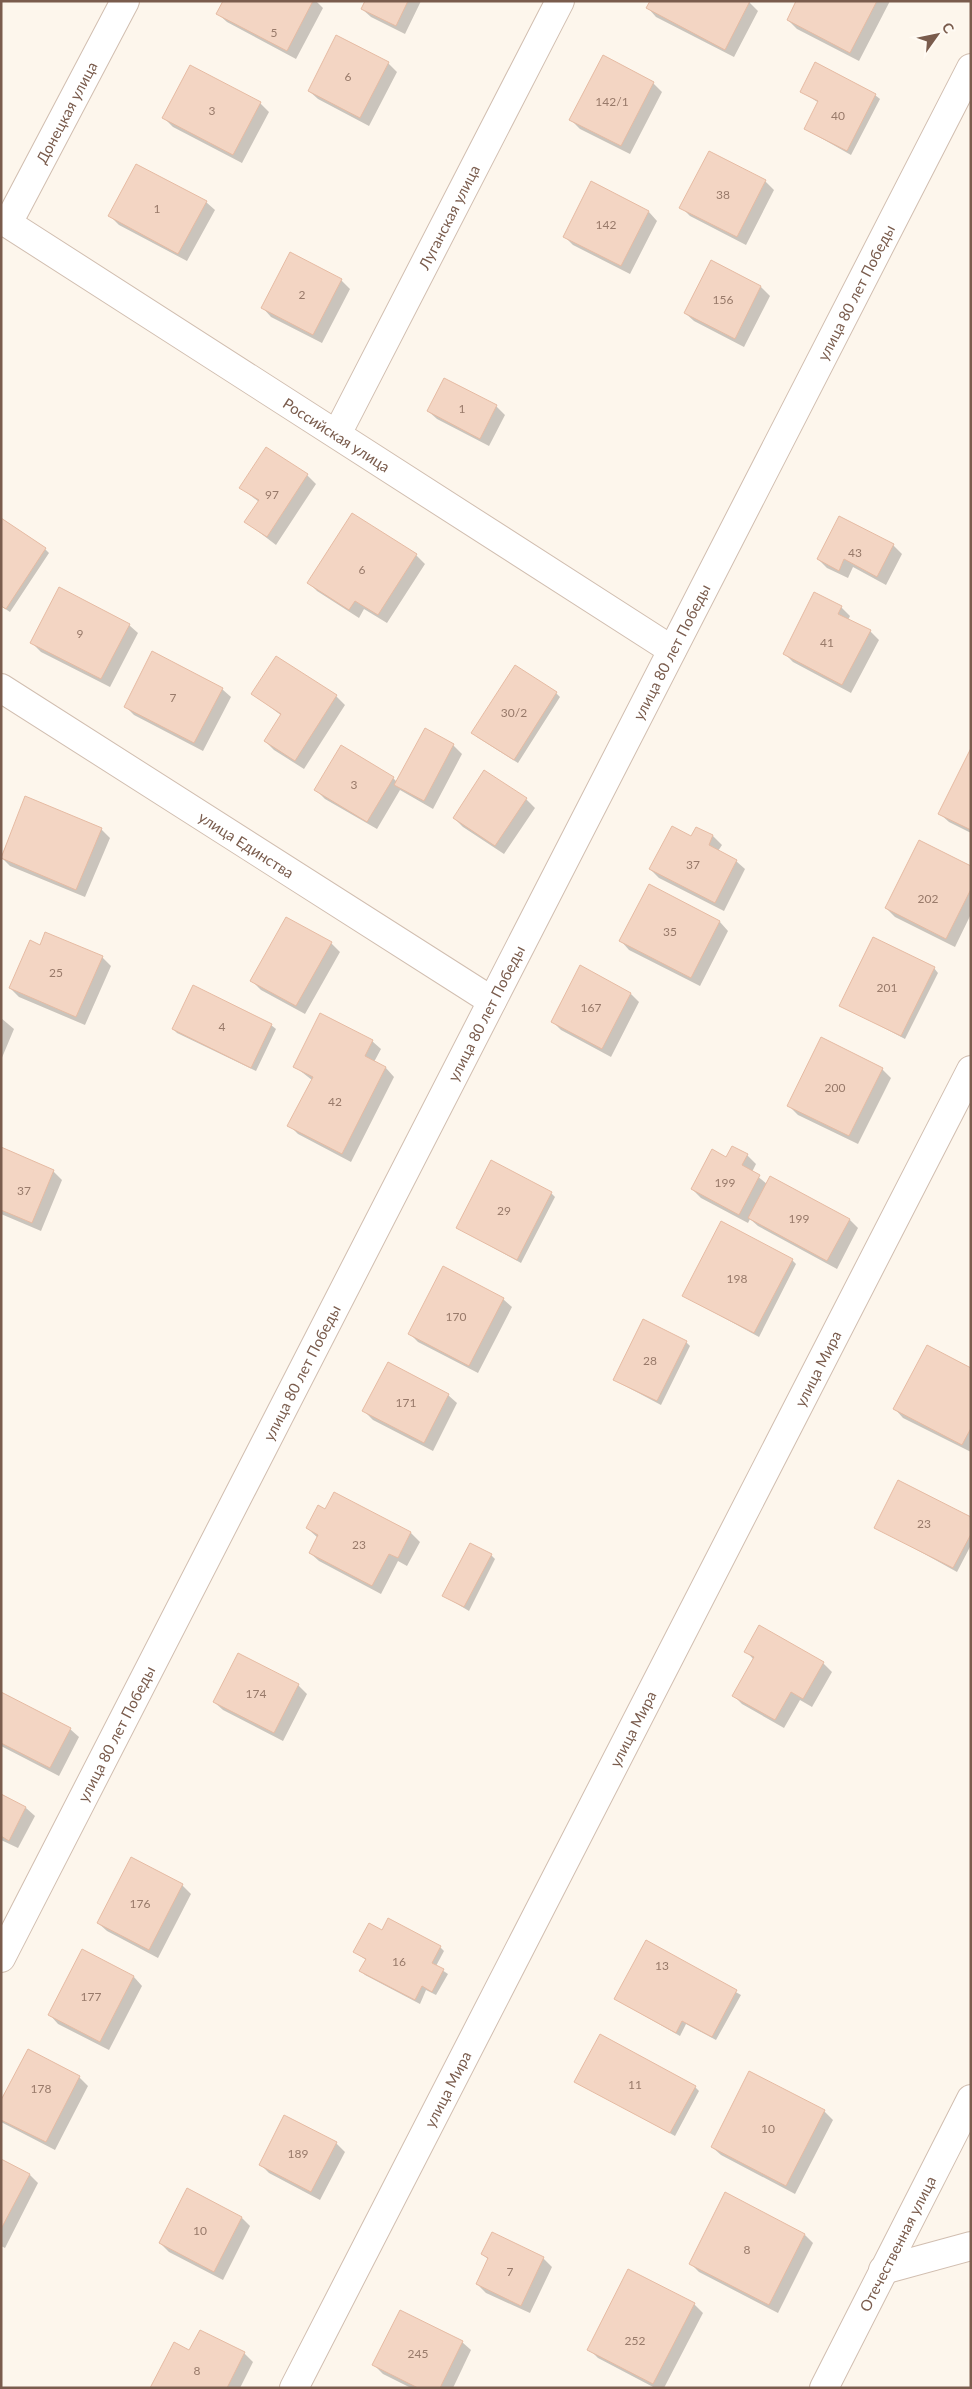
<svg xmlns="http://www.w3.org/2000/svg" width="972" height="2389" font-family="Lato,sans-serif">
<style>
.shadow{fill:#0003}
.building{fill:#f3d5c3;stroke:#e6bba3}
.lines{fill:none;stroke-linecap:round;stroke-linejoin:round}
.minor-casing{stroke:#d1beb0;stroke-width:30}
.minor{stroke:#fff;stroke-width:28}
.labels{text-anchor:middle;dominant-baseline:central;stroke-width:5;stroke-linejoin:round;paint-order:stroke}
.number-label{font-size:12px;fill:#987a6a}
.street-label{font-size:15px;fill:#7a5c4d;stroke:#fffaf3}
</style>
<rect width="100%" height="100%" fill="#fdf6ec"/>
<path class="shadow" d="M224,1h92l7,7 -27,51 -69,-37 -9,-8z
M366,1h55l-16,33 -34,-17 -9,-8z
M748,1l10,10 -24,46 -78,-40 -8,-9z
M798,1h92l-31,60 -62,-32 -9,-9z
M388,63l9,9 -28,54 -51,-27 -9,-8z
M653,83l9,9 -32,62 -50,-25 -9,-9z
M802,92l73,3 5,4 -29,56 -46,-26 14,-26z
M260,103l9,9 -27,51 -69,-36 -9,-9z
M765,181l9,9 -28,55 -56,-29 -9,-9z
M206,202l9,8 -28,51 -68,-36 -9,-9z
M649,212l8,9 -27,53 -57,-29 -9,-9z
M711,261l50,26 9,9 -26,51 -50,-26 -9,-8z
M341,280l9,9 -28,54 -51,-26 -8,-9z
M496,406l9,9 -16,31 -52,-27 -9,-8z
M307,475l9,9 -40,61 -30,-23 13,-20 -18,-14z
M893,545l9,9 -16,31 -33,-18 -5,11 -21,-10 -9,-9z
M45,549l4,4 -39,59 -9,-6z
M416,555l9,9 -38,59 -23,-14 -5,9 -42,-27 -8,-8z
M841,607l9,9 -2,4 22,11 9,9 -28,53 -58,-31 -9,-9z
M129,625l9,8 -28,54 -69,-35 -9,-9z
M222,689l9,8 -28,54 -69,-36 -8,-8z
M556,693l4,4 -42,66 -41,-26z
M253,694l83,2 9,9 -41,64 -30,-19 -9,-9 17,-25z
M425,730l28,15 9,9 -29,55 -33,-19 -23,39 -52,-30 -9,-9 77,-12 4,4z
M971,751v82l-22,-11 -9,-8z
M26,798l75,31 9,9 -25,59 -75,-31 -9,-9z
M526,799l9,9 -31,46 -41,-27 -9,-9z
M697,828l16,8 9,9 -4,6 18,10 9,8 -21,42 -65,-33 -9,-9 42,-31z
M971,867v47l-16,33 -60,-30 -9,-9z
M649,886l71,36 8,9 -28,55 -71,-36 -8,-9z
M331,943l9,9 -35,62 -44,-24 -9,-9z
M40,946l62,11 9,9 -26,59 -66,-28 -9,-9z
M934,968l4,5 -33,66 -64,-34z
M631,994l8,8 -28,55 -50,-27 -9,-9z
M1,1018l13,11 -13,31z
M271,1025l5,4 -20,42 -79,-38 -4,-4z
M372,1041l9,8 -7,13 12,6 8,9 -43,85 -53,-28 -9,-9 23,-45 -18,-14z
M882,1069l9,9 -33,66 -60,-29 -9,-9z
M732,1147l15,8 9,9 -4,8 15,12 83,36 8,8 -21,41 -79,-43 -8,-7 -2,4 -47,-25 -9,-9 34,-31z
M1,1149l52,22 9,9 -21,51 -40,-17z
M551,1193l4,4 -34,66 -63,-35z
M792,1260l4,4 -37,73 -75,-41z
M503,1299l9,8 -34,66 -60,-31 -8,-8z
M686,1342l4,4 -29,59 -47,-25z
M971,1369v83l-68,-34 -8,-9z
M448,1395l9,8 -24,48 -60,-31 -9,-9z
M334,1493l77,40 9,9 -13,24 -9,-5 -17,33 -62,-33 -9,-8 8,-15 -11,-10 19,-18z
M971,1519v26l-14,27 -81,-45z
M491,1555l4,4 -26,52 -25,-15z
M746,1651l77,12 9,9 -20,35 -12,-7 -16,28 -42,-24 -8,-8 20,-36z
M239,1654l59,31 9,9 -24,47 -60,-31 -9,-8z
M1,1693l69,36 9,8 -20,39 -58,-30z
M1,1795l25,13 9,8 -17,32 -17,-8z
M182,1885l9,9 -33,64 -51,-27 -9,-8z
M646,1942l95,53 -25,45 -30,-16 -6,12 -65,-37z
M440,1947l4,4 -8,15 12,8 -12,21 -10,-5 -6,14 -55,-29 -4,-4 5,-11 -11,-8z
M83,1951l51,26 8,9 -33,64 -51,-26 -8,-9z
M79,2077l9,9 -33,64 -54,-28v-19z
M576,2081l119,6 4,4 -24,45z
M824,2111l9,9 -38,74 -74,-39 -9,-8z
M336,2143l9,9 -25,48 -51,-27 -8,-8z
M1,2160l29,15 8,8 -33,65 -4,-2z
M242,2218l8,8 -27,54 -54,-28 -9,-9z
M805,2235l8,8 -35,70 -79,-41 -9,-9z
M482,2254l61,4 9,9 -22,46 -44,-20 -9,-9 12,-24z
M694,2304l9,9 -39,75h-9l-57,-30 -9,-9z
M462,2342l9,8 -18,38h-42l-28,-14 -9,-9z
M190,2352l54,1 9,9 -13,26h-89z"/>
<path class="building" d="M223,1h90l-26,50 -71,-37z
M365,1h43l-12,25 -35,-17z
M650,1h100l-25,49 -79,-42z
M796,1h81l-27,52 -63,-33z
M336,35l53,27 -29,56 -52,-27z
M603,55l51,27 -33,64 -52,-26z
M815,62l61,32 -29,57 -43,-22 14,-28 -18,-9z
M190,65l71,37 -28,53 -71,-37z
M709,151l57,29 -29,57 -58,-29z
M136,164l71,37 -29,53 -70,-38z
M591,181l58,30 -28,55 -58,-29z
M290,252l52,27 -29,56 -52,-27z
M711,260l50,26 -26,53 -51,-26z
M444,378l53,27 -17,34 -53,-28z
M266,447l42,27 -41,63 -23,-15 15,-22 -20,-12z
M352,513l65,41 -39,61 -23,-14 -6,9 -42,-27z
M839,516l55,28 -17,33 -33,-18 -5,12 -22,-12z
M1,518l45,30 -40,61 -5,-3z
M59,587l71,37 -29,55 -71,-36z
M814,592l28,14 -4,8 33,16 -29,55 -59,-31z
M152,651l71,37 -29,55 -70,-36z
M276,656l61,39 -42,66 -31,-20 17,-27 -30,-20z
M515,665l42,27 -43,68 -43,-27z
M425,728l29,16 -30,57 -30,-16z
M341,745l53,32 -27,45 -53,-32z
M971,748v82l-33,-16z
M484,770l43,28 -32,48 -42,-28z
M25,796l77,32 -26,62 -75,-32z
M672,826l19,10 5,-9 17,8 -4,10 28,15 -22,43 -66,-34z
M919,840l52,26v23l-25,50 -61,-31z
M649,884l71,37 -29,57 -72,-37z
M286,917l46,25 -36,64 -46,-25z
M45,932l58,24 -27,61 -67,-29 21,-48 10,5z
M873,937l62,30 -34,69 -62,-30z
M580,965l51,28 -29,56 -51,-27z
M193,985l79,39 -21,44 -79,-39z
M320,1013l53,27 -8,16 21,11 -44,87 -55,-28 26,-49 -20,-10z
M821,1037l62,31 -34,68 -62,-30z
M732,1146l16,8 -6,11 18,10 -21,40 -48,-26 21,-40 14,8z
M1,1147l53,23 -22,53 -31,-13z
M491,1160l61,32 -35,68 -61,-32z
M770,1176l80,43 -23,42 -79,-43z
M721,1221l72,38 -39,74 -72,-37z
M443,1266l61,32 -35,68 -61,-32z
M643,1319l44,22 -30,60 -44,-21z
M927,1345l44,23v60l-9,17 -69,-36z
M388,1362l61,32 -25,49 -62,-32z
M898,1480l73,37v17l-18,34 -79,-40z
M334,1492l77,40 -13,26 -9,-4 -17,32 -63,-33 9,-18 -12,-7 12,-23 7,4z
M470,1543l22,11 -28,53 -22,-11z
M759,1625l65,37 -21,37 -12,-7 -16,28 -43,-24 22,-39 -10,-5z
M238,1653l61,31 -25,49 -61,-31z
M1,1692l70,36 -21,40 -49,-25z
M1,1794l25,13 -17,34 -8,-5z
M131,1857l52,27 -34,66 -52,-27z
M388,1918l53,28 -9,17 12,6 -12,23 -10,-6 -7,14 -56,-29 7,-12 -13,-7 16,-29 13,7z
M646,1940l91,50 -25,47 -30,-16 -6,12 -62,-34z
M82,1949l52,27 -34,66 -52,-27z
M600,2034l96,52 -26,47 -96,-51z
M28,2049l52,27 -34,66 -45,-22v-20z
M749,2071l76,39 -39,76 -75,-39z
M284,2115l53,27 -26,50 -52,-27z
M1,2159l29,15 -29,55z
M187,2188l55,29 -28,55 -55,-29z
M725,2192l80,42 -36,71 -80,-41z
M492,2232l52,25 -23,49 -45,-22 12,-26 -7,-4z
M628,2269l67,34 -42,81 -66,-34z
M400,2310l63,31 -23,47h-22l-46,-23z
M200,2330l45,22 -18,36h-77l24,-46 15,8z"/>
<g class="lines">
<defs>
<g id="minor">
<path id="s1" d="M1,219l671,431"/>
<path id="s2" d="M8,223l117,-222"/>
<path id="s3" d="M337,434l223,-433"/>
<path id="s4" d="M1,688l491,313"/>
<path id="s5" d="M1,1958l970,-1890"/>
<path d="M883,2270l88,-24"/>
<path id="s6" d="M294,2388l677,-1318"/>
<path id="s7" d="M824,2388l147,-289"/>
</g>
</defs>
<use href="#minor" class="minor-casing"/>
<use href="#minor" class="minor"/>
</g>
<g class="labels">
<g class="number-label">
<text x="274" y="32">5</text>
<text x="348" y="76">6</text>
<text x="612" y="101">142/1</text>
<text x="212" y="110">3</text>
<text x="838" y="115">40</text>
<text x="723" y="194">38</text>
<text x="157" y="208">1</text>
<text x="606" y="224">142</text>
<text x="302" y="294">2</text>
<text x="723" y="299">156</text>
<text x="462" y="408">1</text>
<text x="272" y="494">97</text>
<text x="855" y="552">43</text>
<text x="362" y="569">6</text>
<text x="80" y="633">9</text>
<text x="827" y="642">41</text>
<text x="173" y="697">7</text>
<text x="514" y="712">30/2</text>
<text x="354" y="784">3</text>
<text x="693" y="864">37</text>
<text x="928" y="898">202</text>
<text x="670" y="931">35</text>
<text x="56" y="972">25</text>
<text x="887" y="987">201</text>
<text x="591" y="1007">167</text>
<text x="222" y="1026">4</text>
<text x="835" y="1087">200</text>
<text x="335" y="1101">42</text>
<text x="725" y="1182">199</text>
<text x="24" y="1190">37</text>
<text x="504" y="1210">29</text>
<text x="799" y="1218">199</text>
<text x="737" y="1278">198</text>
<text x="456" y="1316">170</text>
<text x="650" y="1360">28</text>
<text x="406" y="1402">171</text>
<text x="924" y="1523">23</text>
<text x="359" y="1544">23</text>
<text x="256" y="1693">174</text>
<text x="140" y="1903">176</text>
<text x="399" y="1961">16</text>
<text x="662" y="1965">13</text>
<text x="91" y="1996">177</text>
<text x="635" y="2084">11</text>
<text x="41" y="2088">178</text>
<text x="768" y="2128">10</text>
<text x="298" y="2153">189</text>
<text x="200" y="2230">10</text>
<text x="747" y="2249">8</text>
<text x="510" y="2271">7</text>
<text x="635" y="2340">252</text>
<text x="418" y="2353">245</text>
<text x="197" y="2370">8</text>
</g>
<g class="street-label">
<text stroke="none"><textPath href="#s2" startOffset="125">Донецкая улица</textPath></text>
<text stroke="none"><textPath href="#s3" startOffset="244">Луганская улица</textPath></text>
<text stroke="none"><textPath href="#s5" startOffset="1872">улица 80 лет Победы</textPath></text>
<text stroke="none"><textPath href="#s1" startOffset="399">Российская улица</textPath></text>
<text stroke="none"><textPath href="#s5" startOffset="1468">улица 80 лет Победы</textPath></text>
<text stroke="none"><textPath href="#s4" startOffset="291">улица Единства</textPath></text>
<text stroke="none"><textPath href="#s5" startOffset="1062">улица 80 лет Победы</textPath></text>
<text stroke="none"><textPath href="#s6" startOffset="1146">улица Мира</textPath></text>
<text stroke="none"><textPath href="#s5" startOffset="658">улица 80 лет Победы</textPath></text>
<text stroke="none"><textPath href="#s6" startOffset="741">улица Мира</textPath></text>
<text stroke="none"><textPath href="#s5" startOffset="252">улица 80 лет Победы</textPath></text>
<text stroke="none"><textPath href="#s6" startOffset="336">улица Мира</textPath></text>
<text stroke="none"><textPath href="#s7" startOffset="162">Отечественная улица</textPath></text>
</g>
</g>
<rect width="972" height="2389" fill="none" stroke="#7a5c4d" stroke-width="5"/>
<g transform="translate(937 35) rotate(57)" stroke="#fffaf3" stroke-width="4" paint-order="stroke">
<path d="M0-4L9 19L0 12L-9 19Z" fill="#7a5c4d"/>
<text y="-8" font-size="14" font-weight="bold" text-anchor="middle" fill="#7a5c4d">С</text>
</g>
</svg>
